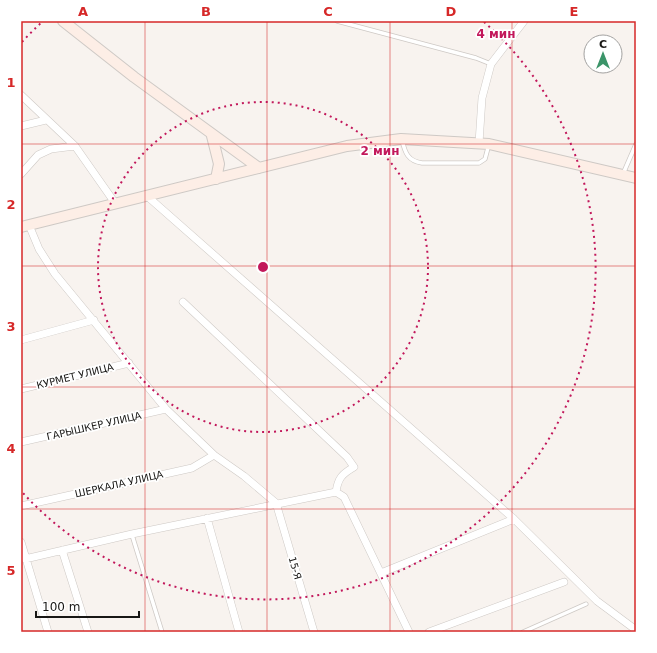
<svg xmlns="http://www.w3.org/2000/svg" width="657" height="653" font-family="'DejaVu Sans',sans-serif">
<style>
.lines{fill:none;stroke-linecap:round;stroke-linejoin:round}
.service-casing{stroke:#cec9c5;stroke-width:5}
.minor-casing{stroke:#cec9c5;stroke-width:8}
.secondary-casing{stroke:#cec9c5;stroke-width:12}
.service{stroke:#fff;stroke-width:3.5}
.minor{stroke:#fff;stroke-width:7}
.secondary{stroke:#fdeee6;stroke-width:10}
.grid{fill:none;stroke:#d62828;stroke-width:1;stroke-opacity:0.55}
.ring{fill:none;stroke:#c2185b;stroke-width:2;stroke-dasharray:2 4}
.labels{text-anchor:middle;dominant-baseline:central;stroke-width:3.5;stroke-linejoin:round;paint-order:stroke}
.street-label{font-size:10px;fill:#181715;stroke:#fff}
.centre{fill:#c2185b;stroke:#fff;stroke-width:2}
.ring-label{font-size:12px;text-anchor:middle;font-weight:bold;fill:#c2185b;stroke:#fff;stroke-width:3.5;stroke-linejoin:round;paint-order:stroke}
.neatline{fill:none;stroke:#d62828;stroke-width:1.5}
.grid-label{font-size:13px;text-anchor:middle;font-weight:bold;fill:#d62828}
</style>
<rect width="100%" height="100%" fill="#f8f3ef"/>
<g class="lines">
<defs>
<path id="service" d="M337,21l139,37 15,6
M402,140c3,13 6,21 20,23h57l6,-4 4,-15
M623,174l13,-30
M132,535l30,97
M523,632l63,-28"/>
<path id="minor" d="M21,95l54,51 40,57
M21,126l25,-6
M479,143l3,-45 9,-34 33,-43
M21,174l17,-19 13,-6 24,-3
M147,196l367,323 83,82 39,29
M29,225l10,24 16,25 111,135 48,46 30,21 32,27
M183,302l164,155 7,10c-12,7 -16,11 -18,25
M21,340l73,-20
M21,389l108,-26
M21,442l145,-33
M276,503l38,129
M21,506l171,-38 22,-13
M207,518l32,114
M21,542l27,90
M62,550l26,82
M25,559l107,-25 204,-42 8,5 65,135
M381,573l133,-54
M429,632l135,-50"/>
<path id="secondary" d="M63,21l71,56 125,91
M212,136l7,28 -3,15
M21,227l326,-81 54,-7 88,5 147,34"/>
</defs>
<use href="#service" class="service-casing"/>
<use href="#minor" class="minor-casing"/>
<use href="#secondary" class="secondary-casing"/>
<use href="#service" class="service"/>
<use href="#minor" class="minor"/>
<use href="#secondary" class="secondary"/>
</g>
<path class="grid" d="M145,21v611M267,21v611M390,21v611M512,21v611M21,144h615M21,266h615M21,387h615M21,509h615"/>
<g class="ring">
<circle cx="263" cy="267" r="165"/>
<path d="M22 42A330 330 0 0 1 42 22M484 22A330 330 0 1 1 22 492"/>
</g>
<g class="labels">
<g class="street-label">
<text transform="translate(75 376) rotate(-14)">КУРМЕТ УЛИЦА</text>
<text transform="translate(94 426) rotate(-13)">ГАРЫШКЕР УЛИЦА</text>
<text transform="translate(119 484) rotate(-13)">ШЕРКАЛА УЛИЦА</text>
<text transform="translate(295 568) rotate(74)">15-Я</text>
</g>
</g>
<circle cx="263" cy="267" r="6" class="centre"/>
<g class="ring-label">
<text x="496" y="38">4 мин</text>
<text x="380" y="155">2 мин</text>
</g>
<rect width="657" height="653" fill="none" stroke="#ffffff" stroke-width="44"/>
<g transform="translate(603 54)"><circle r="19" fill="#ffffff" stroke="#a3a2a1"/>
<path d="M0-3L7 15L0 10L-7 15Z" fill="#3b9469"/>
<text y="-6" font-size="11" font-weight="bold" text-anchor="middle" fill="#181715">С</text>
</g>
<path d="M36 611v6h103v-6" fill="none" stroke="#181715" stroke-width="2"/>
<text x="42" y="611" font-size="12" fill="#181715" stroke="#ffffff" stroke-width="3" paint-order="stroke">100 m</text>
<rect x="22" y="22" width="613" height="609" class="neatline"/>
<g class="grid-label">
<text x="83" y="16">A</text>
<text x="206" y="16">B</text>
<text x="328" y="16">C</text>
<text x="451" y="16">D</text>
<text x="574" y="16">E</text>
<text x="11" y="87">1</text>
<text x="11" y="209">2</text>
<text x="11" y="331">3</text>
<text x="11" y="453">4</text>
<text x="11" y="575">5</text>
</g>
</svg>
